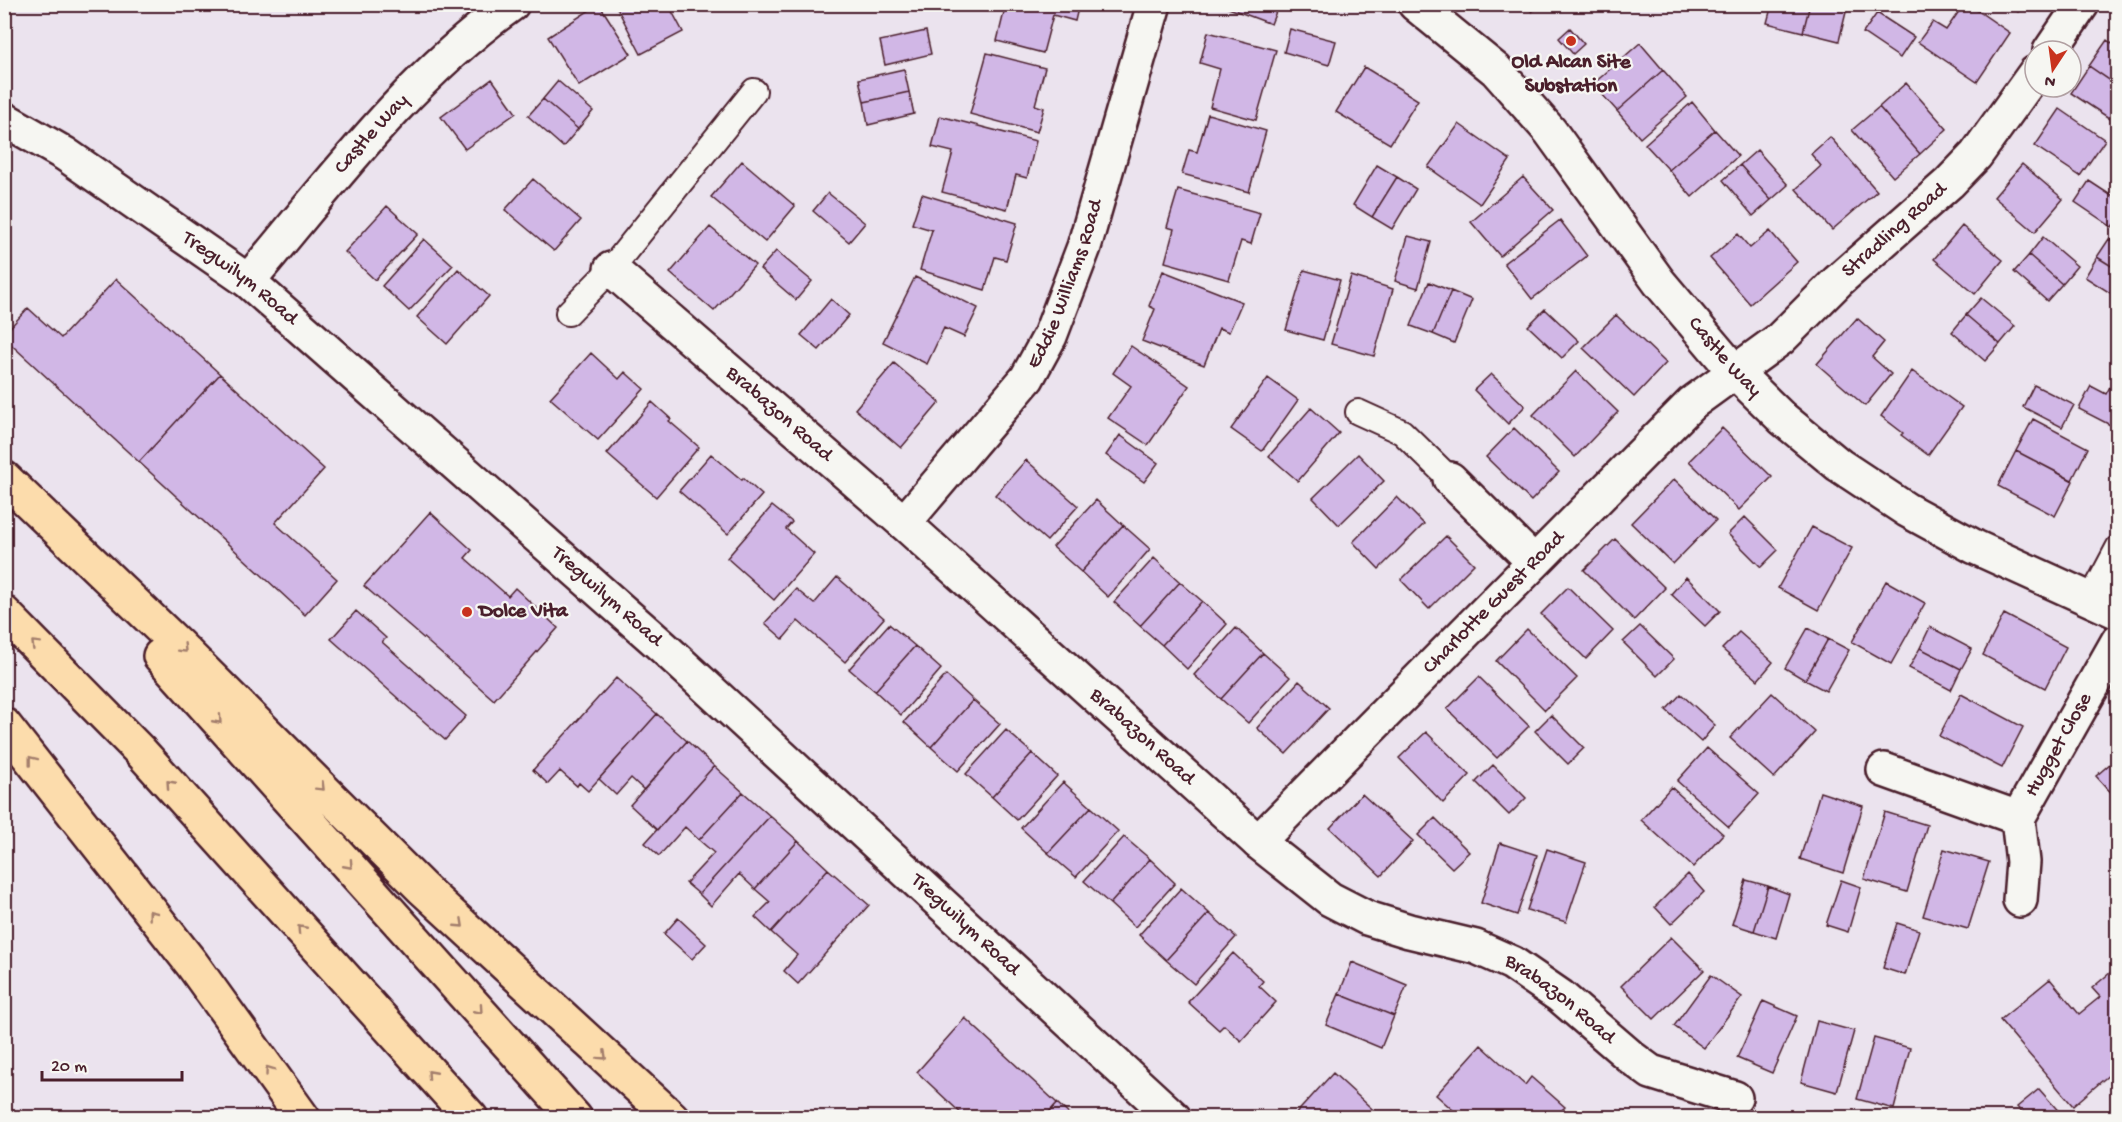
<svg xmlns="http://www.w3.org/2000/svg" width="2122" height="1122" font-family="'Gochi Hand',sans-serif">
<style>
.building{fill:#d1b7e6;stroke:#4a1f2b;stroke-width:1.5}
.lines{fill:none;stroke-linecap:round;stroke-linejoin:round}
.lane-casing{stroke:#4a1f2b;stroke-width:28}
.street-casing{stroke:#4a1f2b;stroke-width:38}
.secondary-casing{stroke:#4a1f2b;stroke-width:38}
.primary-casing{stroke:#4a1f2b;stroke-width:38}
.lane{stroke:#f6f6f2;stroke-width:24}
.street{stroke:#f6f6f2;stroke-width:33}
.secondary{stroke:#f6f6f2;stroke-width:33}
.primary{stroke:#fcdcac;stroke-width:33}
.oneway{stroke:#a37e6c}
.poi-dot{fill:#c8321e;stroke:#f6f6f2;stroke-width:2}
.labels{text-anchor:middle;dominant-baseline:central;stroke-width:4.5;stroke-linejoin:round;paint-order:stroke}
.poi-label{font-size:21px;font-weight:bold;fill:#4a1f2b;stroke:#f6f6f2}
.street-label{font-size:21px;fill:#4a1f2b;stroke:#f6f6f2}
</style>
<rect width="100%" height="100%" fill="#ebe3ee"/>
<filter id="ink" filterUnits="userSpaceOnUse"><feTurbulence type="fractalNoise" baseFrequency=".0167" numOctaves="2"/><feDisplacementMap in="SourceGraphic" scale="12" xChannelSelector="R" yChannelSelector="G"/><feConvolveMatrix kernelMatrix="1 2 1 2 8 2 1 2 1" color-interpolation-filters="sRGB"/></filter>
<g filter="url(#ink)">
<path class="building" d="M599,4l32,50 -52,32 -31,-49z
M615,4h53l15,28 -42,22z
M1006,4h73l-4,17 -22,-6 -10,38 -46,-12z
M1218,4h61l-8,20z
M1525,4h16l-9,8z
M1772,4h38l-7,28 -36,-9z
M1810,4h38l-9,37 -36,-9z
M1964,4h4l42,29 -33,49 -59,-40 15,-20 13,8z
M2007,4h16l-5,8z
M1877,13l37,24 -14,21 -37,-25z
M1570,28l14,16 -11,10 -14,-16z
M1290,29l46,12 -7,24 -45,-13z
M926,31l5,23 -46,11 -5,-24z
M1208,32l68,18 -20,70 -46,-13 10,-38 -20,-6z
M2107,40l11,8v38l-29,-20z
M1640,43l23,27 -46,41 -24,-27z
M987,53l58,15 -10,37 9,3 -7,24 -67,-18z
M2089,66l29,20v38l-47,-31z
M1364,67l54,33 -28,44 -54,-32z
M904,69l5,23 -45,10 -5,-23z
M1663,70l24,27 -47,41 -23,-27z
M492,79l24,34 -51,36 -24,-32z
M558,81l35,30 -15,18 -35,-30z
M1906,83l41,46 -27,25 -41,-47z
M909,92l5,22 -46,11 -4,-23z
M543,99l35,30 -15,18 -35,-31z
M1692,102l23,28 -46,40 -24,-26z
M1879,107l41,47 -27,23 -41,-47z
M2060,109l45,31 -25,36 -45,-30z
M1208,114l58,17 -17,61 -67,-18 7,-24 8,2z
M940,116l96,25 -9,37 -11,-3 -9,34 -65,-17 11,-40 -21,-5z
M1459,124l51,36 -30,44 -52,-37z
M1715,130l23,26 -46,41 -23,-27z
M1830,137l47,54 -45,39 -36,-41 25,-23 -10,-12z
M1757,150l31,35 -17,15 -31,-35z
M742,161l53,45 -30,36 -54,-45z
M2022,164l41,35 -28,33 -41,-35z
M1377,165l20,12 -25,40 -19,-12z
M1740,165l31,35 -18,16 -30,-36z
M1397,177l19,12 -24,40 -20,-12z
M1523,177l30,33 -53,46 -29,-34z
M533,179l48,41 -27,31 -49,-41z
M2089,181l29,19v18l-6,9 -37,-25z
M1178,190l82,23 -9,31 -10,-3 -12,39 -64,-18 9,-33 -7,-2z
M828,193l37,30 -16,19 -36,-31z
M922,194l95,29 -11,37 -11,-3 -10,33 -65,-20 12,-40 -20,-6z
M387,206l31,28 -43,46 -30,-28z
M1560,220l27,36 -55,43 -28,-36z
M1962,226l41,34 -28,34 -41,-35z
M710,227l45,38 -41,46 -44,-38z
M1770,231l27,31 -47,42 -40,-46 28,-24 12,14z
M1408,236l23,6 -13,46 -23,-7z
M2043,237l34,29 -15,18 -33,-29z
M424,239l29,26 -44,46 -27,-25z
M2109,239l9,5v26l-21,-13z
M776,251l36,30 -16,19 -36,-31z
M2029,255l33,29 -15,17 -33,-29z
M2097,257l21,13v28l-33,-21z
M458,269l31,27 -42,48 -30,-27z
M1304,270l36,10 -17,60 -37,-10z
M1163,271l79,31 -13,30 -10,-4 -15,37 -62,-24 13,-32 -6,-3z
M1351,276l42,13 -19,67 -43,-12z
M915,277l63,31 -14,29 -20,-9 -17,36 -44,-22z
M116,279l104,95 -81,88 -135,-124v-4l24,-26 33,30z
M1429,282l22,9 -18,43 -22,-8z
M1451,291l21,9 -18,43 -21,-9z
M1981,298l34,28 -15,18 -34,-29z
M831,299l18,16 -30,35 -18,-15z
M1545,309l34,32 -17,17 -34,-32z
M1616,315l50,48 -32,34 -51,-49z
M1966,315l34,29 -15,17 -33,-29z
M1857,318l27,24 -12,15 19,17 -26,32 -48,-42z
M1131,346l58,40 -41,59 -40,-27 23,-32 -18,-13z
M591,353l28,26 6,-7 19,17 -46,51 -48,-42z
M894,363l46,39 -39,46 -46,-39z
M1576,371l42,41 -43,45 -42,-42z
M1912,371l50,36 -34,48 -27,-20 2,-2 -22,-17z
M2118,372v57l-39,-20 12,-23 15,8z
M220,374l104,95 -49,54 62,56 -32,36 -166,-153z
M1491,374l34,32 -17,18 -34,-34z
M1268,378l30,22 -36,51 -31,-22z
M2034,385l40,20 -12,22 -39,-20z
M652,402l19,17 -2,2 30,26 -43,50 -49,-43z
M1311,408l28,25 -41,48 -29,-25z
M2033,419l55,29 -16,32 -56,-29z
M1514,428l45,44 -28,29 -45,-44z
M1722,428l50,49 -33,33 -50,-49z
M1120,435l38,28 -14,19 -38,-27z
M2016,451l57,30 -18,35 -57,-30z
M711,454l31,26 1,-2 19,17 -34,39 -49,-43z
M1358,454l26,27 -45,44 -26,-27z
M1026,460l52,46 -31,35 -52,-46z
M1674,479l42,41 -43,44 -42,-41z
M1397,497l27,27 -45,45 -26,-27z
M1096,500l27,25 -42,47 -28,-25z
M772,506l20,16 -6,7 28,25 -40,46 -47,-42z
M430,512l42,38 -7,8 43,38 7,-8 43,40 -64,72 -130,-114z
M1745,517l33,33 -17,17 -33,-33z
M1123,525l27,24 -42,48 -27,-25z
M1812,527l40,21 -34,62 -40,-22z
M1446,536l28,28 -45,45 -28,-29z
M1615,539l50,49 -31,32 -50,-50z
M1154,558l26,24 -40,44 -26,-24z
M837,577l47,41 -39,44 -47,-41 -15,18 -18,-16 31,-34 18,15z
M1686,577l34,34 -15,15 -34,-32z
M1886,581l39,22 -34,61 -39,-22z
M1180,582l22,19 -40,44 -22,-19z
M1568,587l45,44 -27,28 -45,-45z
M1202,601l25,23 -40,45 -25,-24z
M356,611l30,27 -4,4 84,74 -21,24 -114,-101z
M2004,614l62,33 -21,41 -62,-33z
M889,624l26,22 -40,45 -26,-22z
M1640,626l34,33 -17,17 -34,-34z
M1930,627l42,22 -11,20 -41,-21z
M1236,628l27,25 -42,46 -27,-24z
M1808,628l20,11 -23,41 -20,-12z
M1527,629l50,49 -32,32 -49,-49z
M1739,632l34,30 -15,18 -36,-31z
M1828,639l21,11 -23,41 -21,-11z
M915,646l26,23 -40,46 -26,-24z
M1920,648l41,21 -10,21 -42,-22z
M1263,653l27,24 -42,46 -27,-24z
M946,675l27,25 -42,47 -27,-25z
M1479,677l50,49 -32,32 -50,-49z
M616,678l41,36 -69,77 -9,-8 -2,3 -17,-15 -12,13 -15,-14z
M1299,681l30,27 -43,46 -29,-26z
M1772,693l43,39 -41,46 -44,-40z
M1681,694l34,31 -14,17 -35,-32z
M1961,694l62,33 -21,41 -63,-32z
M973,700l27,24 -42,47 -27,-24z
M657,714l30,27 -43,49 -13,-12 -15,17 -17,-16z
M1551,715l33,33 -16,16 -33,-33z
M1006,730l26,23 -40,44 -26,-23z
M1426,732l44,43 -27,28 -44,-45z
M687,741l27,25 -57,64 -27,-25z
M1707,748l52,46 -30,33 -52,-46z
M1032,753l25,23 -40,44 -25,-23z
M2118,757v41l-3,-1 -19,-21z
M1493,765l33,33 -17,17 -33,-33z
M714,766l29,26 -44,48 -14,-13 -26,29 -14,-13z
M1063,782l28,25 -43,46 -27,-25z
M1671,787l52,47 -30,33 -52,-47z
M743,792l27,24 -71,78 -13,-11 28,-30 -15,-13z
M1820,792l43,14 -20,67 -43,-14z
M1362,794l51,47 -32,35 -51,-48z
M1091,807l27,24 -42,46 -28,-24z
M1885,812l42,13 -20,67 -43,-13z
M770,816l28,25 -43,48 -16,-15 -28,32 -12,-12z
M1435,818l34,34 -17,16 -34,-33z
M1124,837l26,22 -40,45 -26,-23z
M798,841l30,28 -57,63 -16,-15 15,-15 -15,-13z
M1500,843l37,12 -20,60 -36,-12z
M1547,849l39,13 -20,60 -39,-12z
M1944,849l45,13 -21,67 -45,-13z
M1150,859l25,24 -40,44 -25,-23z
M828,869l41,36 -71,79 -14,-13 13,-16 -26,-23z
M1688,874l16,18 -33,32 -16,-17z
M1746,880l22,6 -14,45 -22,-7z
M1841,880l20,7 -13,45 -22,-7z
M1768,886l21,8 -13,44 -22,-7z
M1181,888l28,25 -43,47 -27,-25z
M1209,913l27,24 -42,47 -28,-24z
M678,918l28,26 -14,15 -28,-25z
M1897,923l22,7 -14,45 -22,-7z
M1671,937l33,33 -50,49 -33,-33z
M1233,953l30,28 -4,5 17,16 -35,39 -17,-16 -5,5 -31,-28z
M1352,962l55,23 -13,31 -55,-22z
M2118,966v101l-45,39 -73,-86 50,-41 29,35 21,-17 -8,-9z
M1711,975l31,22 -38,51 -30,-22z
M1339,994l55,22 -13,32 -55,-23z
M1763,1001l34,15 -25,57 -35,-15z
M965,1018l92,85 -13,15h-78l-49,-46z
M1817,1021l37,10 -17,61 -36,-10z
M1874,1038l36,10 -16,61 -37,-10z
M1481,1045l44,40 6,-8 34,30 -7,7 4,4h-100l-26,-23z
M1333,1073l49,45h-90z
M2039,1089l24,27 -1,2h-35l-10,-11z
M1057,1103l16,15h-29z"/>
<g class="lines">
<defs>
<path id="lane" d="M568,313l43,-44 143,-178
M1358,412l44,20 48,47
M2091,599l27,-51"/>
<g id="street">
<path d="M2050,51l32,-47"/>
<path id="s1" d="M4,119l61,35 183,127 415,366 511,471"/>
<path id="s2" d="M611,269l293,254 354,319 72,57 37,19 42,13 67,16 36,16 48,33 72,62 19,14 84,26"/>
<path d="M1450,479l84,83"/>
<path id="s3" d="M904,523l123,-145 23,-42 34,-89 70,-243"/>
<path d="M1884,770l134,48"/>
<path id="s4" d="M1258,842l434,-439 88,-64 58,-58 111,-98 27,-28 59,-82"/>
<path id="s5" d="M2020,900l3,-38 -5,-44 100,-177"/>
</g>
<g id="secondary">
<path id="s6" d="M1415,4l81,66 54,61 109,151 76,90 47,46 57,47 68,45 68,37 143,65"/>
<path id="s7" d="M248,281c82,-97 159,-202 264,-277"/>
</g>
<path id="primary" d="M4,478l174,167 244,243 250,230
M4,613l136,138 331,367
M160,656l415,462
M4,725l188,239 111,154"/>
</defs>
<use href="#lane" class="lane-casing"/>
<use href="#street" class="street-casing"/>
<use href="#secondary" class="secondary-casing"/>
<use href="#primary" class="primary-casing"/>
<use href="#lane" class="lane"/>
<use href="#street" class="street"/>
<use href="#secondary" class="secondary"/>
<use href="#primary" class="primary"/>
</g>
<defs><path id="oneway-chevron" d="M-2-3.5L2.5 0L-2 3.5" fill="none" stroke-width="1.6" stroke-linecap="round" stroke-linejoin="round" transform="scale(1.5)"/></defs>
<g class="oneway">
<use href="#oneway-chevron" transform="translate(35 644) rotate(-135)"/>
<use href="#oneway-chevron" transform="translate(183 649) rotate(45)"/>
<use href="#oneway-chevron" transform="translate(218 720) rotate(48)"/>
<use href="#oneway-chevron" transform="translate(32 760) rotate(-128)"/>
<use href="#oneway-chevron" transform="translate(170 784) rotate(-132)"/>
<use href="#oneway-chevron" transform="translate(321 787) rotate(45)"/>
<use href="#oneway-chevron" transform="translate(349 865) rotate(48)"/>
<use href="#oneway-chevron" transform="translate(152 914) rotate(-128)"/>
<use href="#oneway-chevron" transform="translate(460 924) rotate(43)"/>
<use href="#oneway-chevron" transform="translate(301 929) rotate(-132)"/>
<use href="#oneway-chevron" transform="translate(479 1010) rotate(48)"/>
<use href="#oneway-chevron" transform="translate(603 1056) rotate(42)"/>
<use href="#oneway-chevron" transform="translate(269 1070) rotate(-126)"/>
<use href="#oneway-chevron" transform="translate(431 1074) rotate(-132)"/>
</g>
</g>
<g class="poi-dot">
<circle cx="1571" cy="41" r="6"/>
<circle cx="467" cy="612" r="6"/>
</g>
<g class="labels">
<g class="poi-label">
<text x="1571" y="63">Old Alcan Site<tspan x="1571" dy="24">Substation</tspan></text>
<text x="479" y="612" text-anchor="start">Dolce Vita</text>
</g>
<g class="street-label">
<text stroke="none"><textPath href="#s7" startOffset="192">Castle Way</textPath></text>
<text stroke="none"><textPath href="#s4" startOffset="884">Stradling Road</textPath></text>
<text stroke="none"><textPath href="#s1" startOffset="285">Tregwilym Road</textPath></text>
<text stroke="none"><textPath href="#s3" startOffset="292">Eddie Williams Road</textPath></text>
<text stroke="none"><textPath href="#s6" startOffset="472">Castle Way</textPath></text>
<text stroke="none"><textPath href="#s2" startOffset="222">Brabazon Road</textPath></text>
<text stroke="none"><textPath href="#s1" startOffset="771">Tregwilym Road</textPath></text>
<text stroke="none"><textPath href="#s4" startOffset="336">Charlotte Guest Road</textPath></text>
<text stroke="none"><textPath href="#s2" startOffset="708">Brabazon Road</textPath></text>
<text stroke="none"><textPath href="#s5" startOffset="166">Hugget Close</textPath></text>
<text stroke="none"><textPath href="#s1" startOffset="1257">Tregwilym Road</textPath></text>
<text stroke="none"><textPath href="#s2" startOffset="1210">Brabazon Road</textPath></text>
</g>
</g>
<rect width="2122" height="1122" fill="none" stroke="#f6f6f2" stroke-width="24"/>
<rect x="12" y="12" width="2098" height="1098" fill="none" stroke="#4a1f2b" stroke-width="2" filter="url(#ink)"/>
<g transform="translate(2053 69) rotate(193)"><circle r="28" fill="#f6f6f2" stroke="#b1a0a2" stroke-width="1.5"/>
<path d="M0-4.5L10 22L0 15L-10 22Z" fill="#c8321e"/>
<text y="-9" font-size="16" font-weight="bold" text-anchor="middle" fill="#4a1f2b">N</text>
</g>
<path d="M42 1071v9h140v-9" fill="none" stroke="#4a1f2b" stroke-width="3"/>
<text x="51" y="1071" font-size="18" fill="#4a1f2b" stroke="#f6f6f2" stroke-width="4.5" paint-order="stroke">20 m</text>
</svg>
